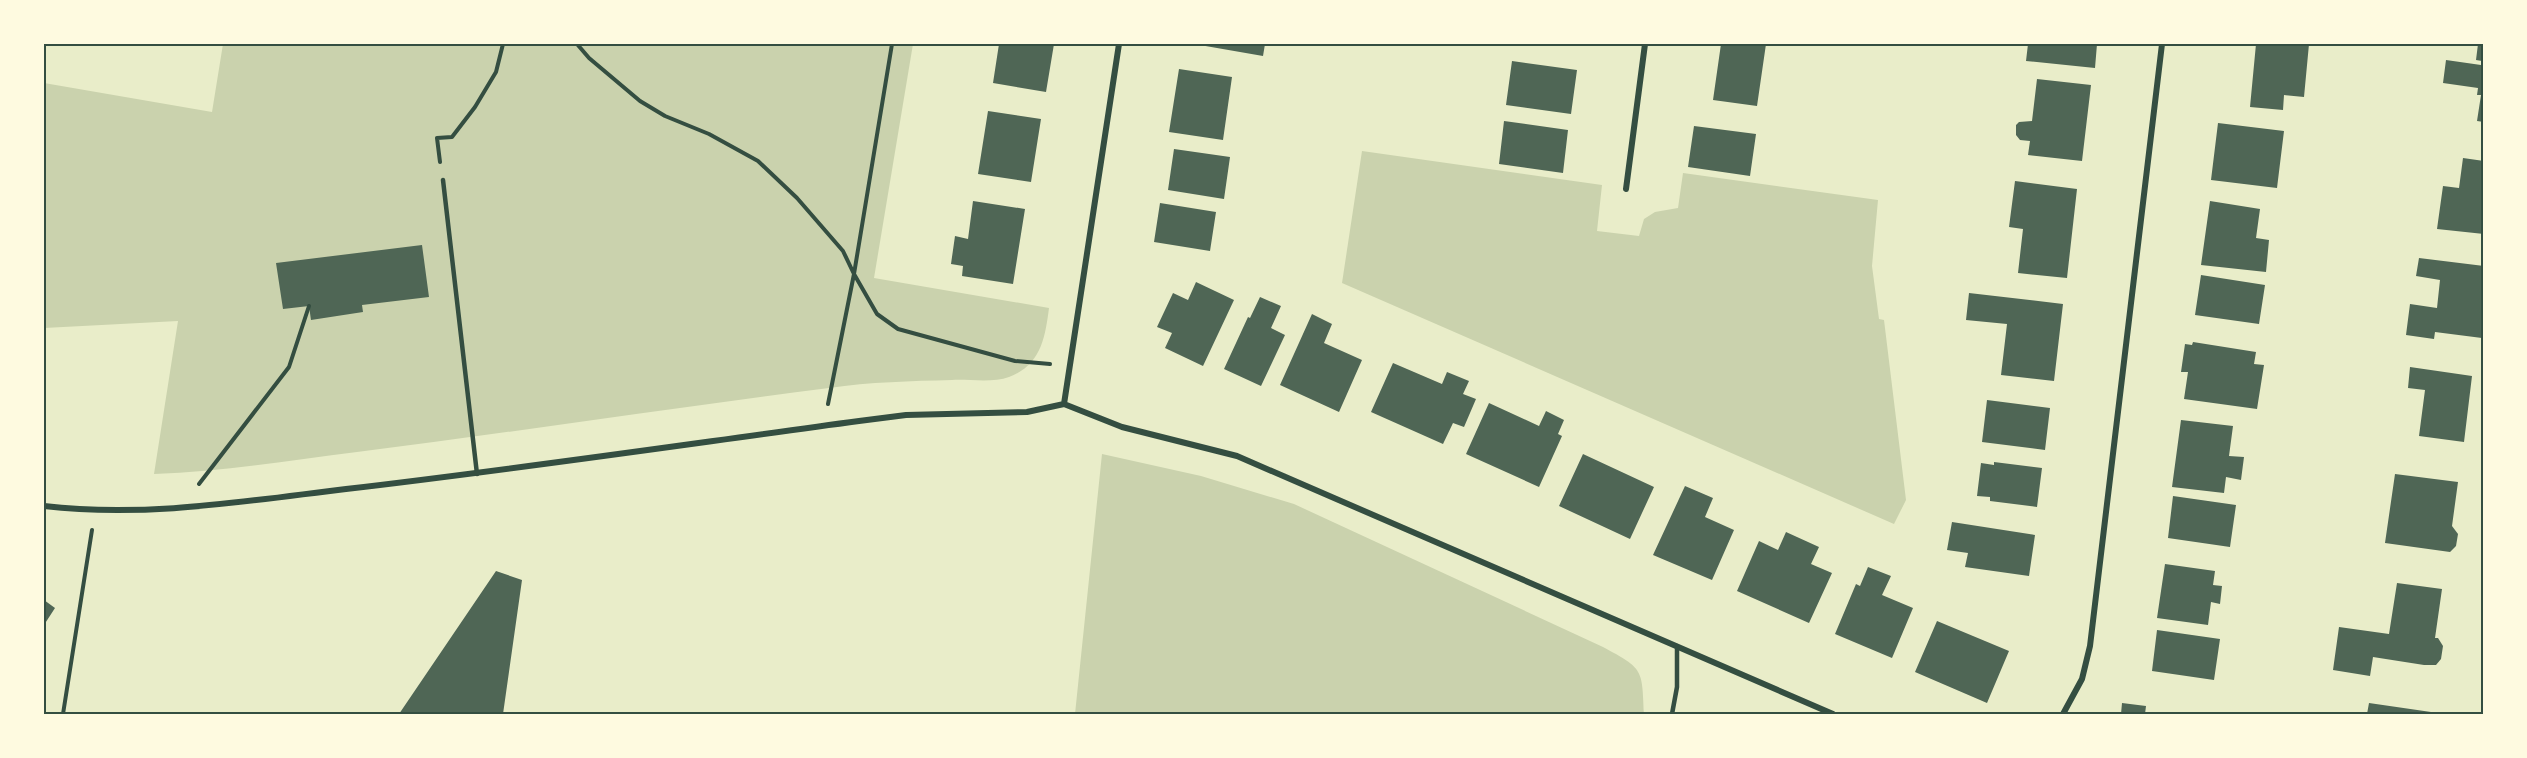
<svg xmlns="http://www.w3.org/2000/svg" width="2527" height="758" font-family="'Work Sans',sans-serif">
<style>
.green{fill:#cad2ad}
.building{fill:#4f6655}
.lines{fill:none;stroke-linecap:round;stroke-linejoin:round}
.path{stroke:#344e41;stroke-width:4}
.service{stroke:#344e41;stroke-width:4.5}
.minor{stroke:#344e41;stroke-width:6}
.neatline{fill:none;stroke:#344e41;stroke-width:2}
</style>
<rect width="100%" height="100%" fill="#e9edc9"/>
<path class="green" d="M223,44h690l-39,234 175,30c-4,30 -8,57 -40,69 -16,6 -40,2 -57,3 -41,1 -82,2 -123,8 -157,20 -314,44 -472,64 -67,8 -135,20 -203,22l24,-153 -134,7v-245l168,29z
M1362,151l240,34 -5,46 42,5 5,-17 11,-7 23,-4 5,-35 195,27 -6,66 7,53 5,1 22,180 -12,24 -552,-241z
M1102,454l99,22 93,28 309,143c41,22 39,22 41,67h-569z"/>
<path class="building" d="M999,44h55l-8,48 -53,-9z
M1194,44h71l-2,12z
M1721,44h45l-9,62 -44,-6z
M2028,44h69l-2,24 -69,-7z
M2256,44h53l-5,53 -20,-2 -1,15 -33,-3z
M2478,44h6v78l-7,-1 4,-26h-4l1,-7 -35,-5 3,-23 35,5 1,-4 -6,-1z
M1512,61l65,9 -6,44 -65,-9z
M1179,69l53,8 -9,63 -54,-8z
M2037,79l54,6 -9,76 -54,-6 2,-14 -10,-1 -4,-5v-10l3,-3 13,-1z
M988,111l53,8 -10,63 -53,-8z
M1504,121l64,9 -5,43 -64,-9z
M2218,123l66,8 -7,57 -66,-8z
M1694,126l62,8 -6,42 -62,-9z
M1174,149l56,8 -6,42 -56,-9z
M2463,158l21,3v73l-47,-5 6,-43 16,2z
M2015,181l62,8 -10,89 -49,-5 5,-44 -14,-2z
M973,201l52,8 -12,75 -51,-8 1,-10 -12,-2 4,-28 13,3z
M2210,201l50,8 -4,29 13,2 -3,32 -65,-7z
M1160,203l56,9 -6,39 -56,-9z
M422,245l7,52 -67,8 1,7 -52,8 -2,-14 -26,3 -7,-46z
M2419,258l65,8 -2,72 -47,-6 -1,7 -28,-4 4,-31 27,4 3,-28 -24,-4z
M2201,275l64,10 -6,39 -64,-9z
M1196,282l38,18 -31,66 -38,-18 7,-15 -15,-6 16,-34 15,7z
M1969,293l94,11 -9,77 -53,-6 6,-51 -41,-4z
M1260,297l21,9 -10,22 14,7 -24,51 -37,-17 24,-52 2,1z
M1312,314l20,10 -8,19 38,17 -23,52 -59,-27z
M2193,342l63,10 -2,12 10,1 -7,44 -73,-10 4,-27h-7l4,-28 7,1z
M1393,363l49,21 5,-12 22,9 -6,13 13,5 -12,28 -11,-4 -10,21 -72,-32z
M2410,367l62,9 -8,66 -45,-6 6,-46 -17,-2z
M1987,400l63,8 -5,42 -63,-8z
M1489,403l50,23 7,-15 18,9 -6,14 4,2 -23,51 -73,-33z
M2181,420l52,6 -4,30 15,1 -3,23 -15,-3 -2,16 -52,-6z
M1583,454l71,33 -24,52 -71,-33z
M1994,462l48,6 -5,39 -47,-6v-4l-13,-1 4,-33 13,2z
M2395,474l63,8 -6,44 6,8 -2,12 -6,6 -65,-9z
M1685,486l28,12 -8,19 29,13 -22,50 -59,-25z
M2173,496l63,9 -6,42 -62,-9z
M1952,522l83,13 -6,41 -64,-9 3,-14 -21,-3z
M1786,532l33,15 -8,17 21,9 -23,50 -72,-32 22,-50 19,9z
M2165,564l50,7 -2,14 9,1 -2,18 -9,-2 -3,23 -51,-7z
M1868,567l23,9 -9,19 31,13 -21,50 -57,-24 21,-50 4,2z
M496,571l26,9 -19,134h-104z
M2397,583l45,6 -7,49h3l5,8 -2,13 -5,6h-12l-51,-8 -3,19 -37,-6 6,-43 50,7z
M44,600l11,8 -11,17z
M1937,621l72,30 -22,52 -72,-31z
M2157,630l63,9 -6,41 -62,-9z
M2122,703l24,3 -1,8h-24z
M2369,703l62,9v2h-64z"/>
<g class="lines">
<path class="path" d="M577,44l12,14 51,43 25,15 44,18 49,27 39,37 46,53 11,23 -26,130
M892,44l-38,230 23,40 21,15 117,32 35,3
M440,162l-3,-24 15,-1 23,-30 21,-35 7,-28
M199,484l90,-117 20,-61
M63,714l29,-184"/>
<path class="service" d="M443,180l34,294
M1672,714l5,-27v-41"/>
<path class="minor" d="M1626,189l19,-145
M1064,404l55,-360
M44,506c101,12 202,-5 302,-17 172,-20 342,-45 513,-68l47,-6 121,-3 37,-8 58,23 115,29 596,258
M2063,714l19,-35 8,-33 72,-602"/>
</g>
<rect width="2527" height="758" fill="none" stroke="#fefae0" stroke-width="90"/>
<rect x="45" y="45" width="2437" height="668" class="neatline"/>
</svg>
